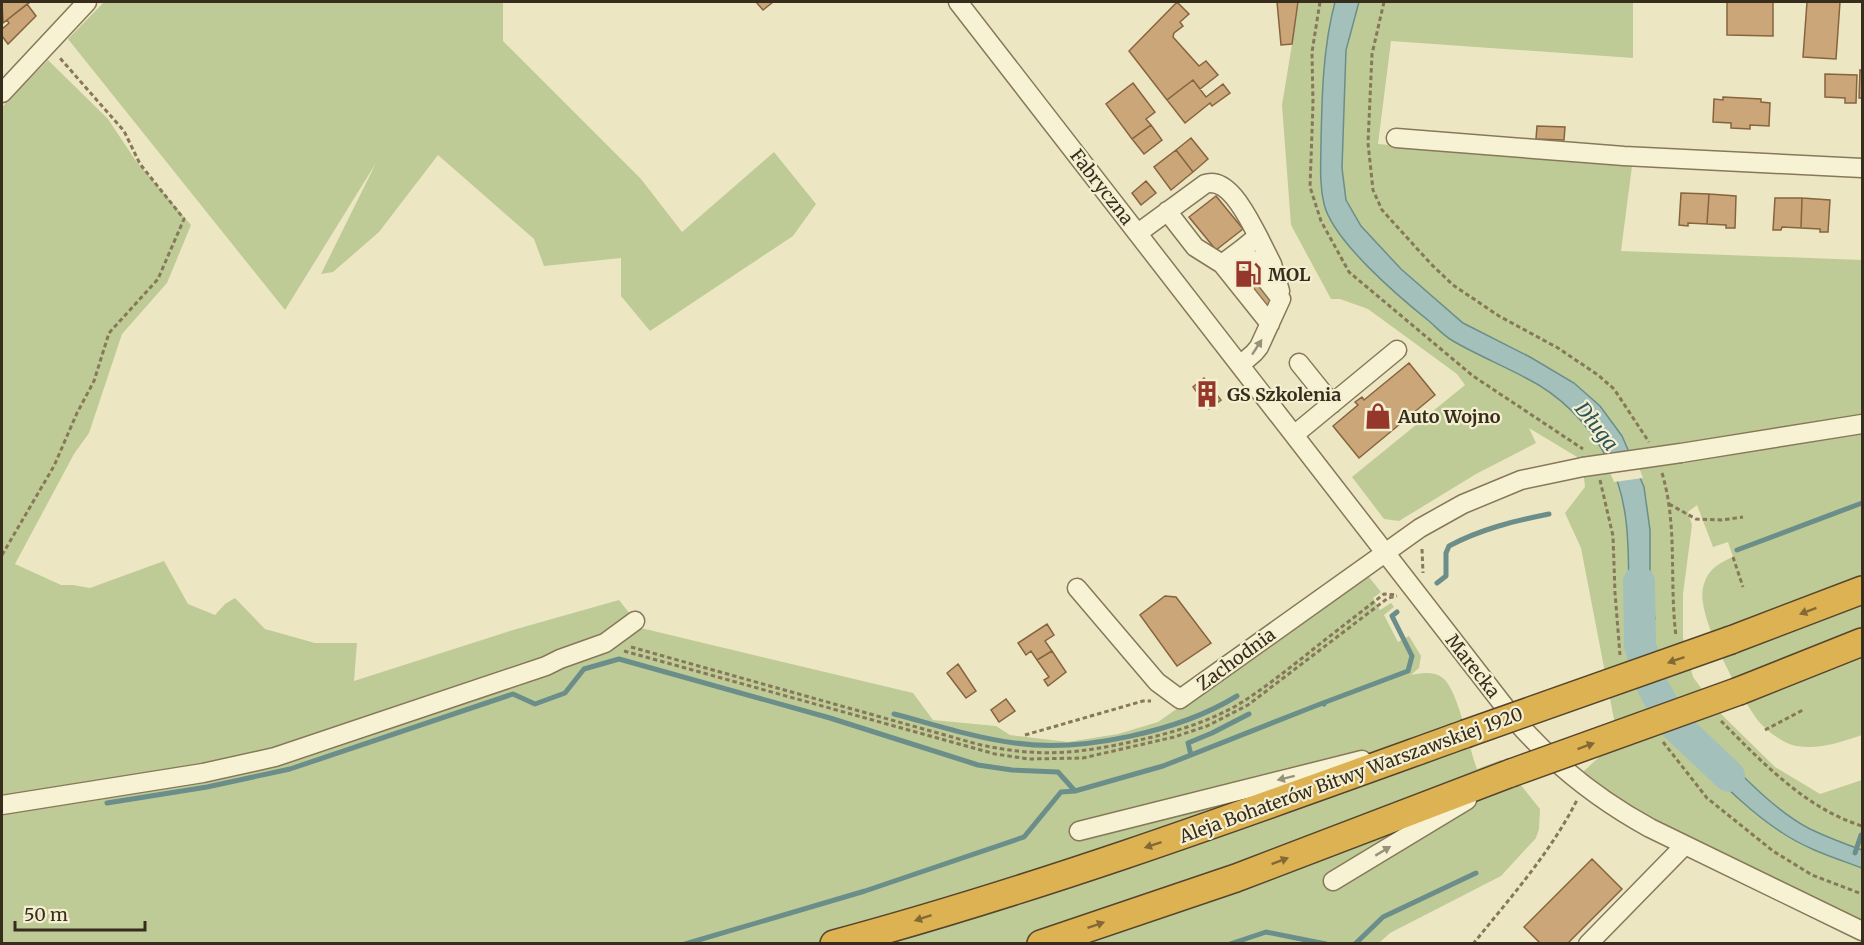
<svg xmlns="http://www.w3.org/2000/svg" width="1864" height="945" font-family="Merriweather,serif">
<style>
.green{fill:#becb96}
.water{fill:#a4c0bb;stroke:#6b8e8a;stroke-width:1.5}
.pier{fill:#ede6c2}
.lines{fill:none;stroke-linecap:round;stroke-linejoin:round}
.stream{stroke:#6b8e8a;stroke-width:5}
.river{stroke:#a4c0bb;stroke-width:32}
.building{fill:#cba678;stroke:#86643f;stroke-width:1.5}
.minor-casing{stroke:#877859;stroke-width:21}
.highway-casing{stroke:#55452d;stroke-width:30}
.path{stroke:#877859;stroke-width:3;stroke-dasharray:4.5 3;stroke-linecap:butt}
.minor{stroke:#f8f2d5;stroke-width:18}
.highway{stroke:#ddb252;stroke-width:27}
.minor-bridge-casing{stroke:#877859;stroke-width:21;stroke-linecap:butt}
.highway-bridge-casing{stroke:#55452d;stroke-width:30;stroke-linecap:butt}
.minor-bridge{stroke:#f8f2d5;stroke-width:18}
.highway-bridge{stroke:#ddb252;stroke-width:27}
.oneway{fill:#989079}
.oneway2{fill:#826935}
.labels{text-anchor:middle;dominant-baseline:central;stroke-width:4.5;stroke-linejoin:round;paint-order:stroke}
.street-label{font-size:18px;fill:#372d1d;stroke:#f5efd1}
.poi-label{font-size:18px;font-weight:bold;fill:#372d1d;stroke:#f5efd1;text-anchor:start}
.water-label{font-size:20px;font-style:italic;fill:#2d5457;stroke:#f5efd1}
</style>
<rect width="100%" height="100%" fill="#ede6c2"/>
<path class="green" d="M104,2h399v39l138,138 41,53 92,-80 42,52 -23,32 -143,95 -29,-35v-38l-77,8 -10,-27 -96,-84 -59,77 -46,40 -12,2 55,-111 -91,147 -217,-271z
M1299,2h334v56l-242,-17 -13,103 254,22 -11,85 241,9v475c-21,7 -43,15 -66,11 -13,-3 -26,-13 -35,-22 -19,-23 -65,-108 -58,-136 4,-18 14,-24 30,-31l-5,-15 -15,5 -16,-42 -9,7 4,13 -9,69v44l10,39 25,34 57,56 45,27 42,-14v151l-288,-151 44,-40 -37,-192 -16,-35 20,-26 -3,-27 -53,-32 7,15 -60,31 -77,47 -15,-2 -32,-42 113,-92 -8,-11 -89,-65 -28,-10h-9l-40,-74 -9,-120z
M48,60l60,59 28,42 55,64 -24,58 -45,51 -33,99 -15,21 -59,110 46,21h12l17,3 74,-27 24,43 27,11 10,-11 10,-6 30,31 50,14h42l-3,38 159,-51 106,-30 22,28 272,65 20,27 63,6 14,9 58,7 50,-8 40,-12 204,-143 7,-2 12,15 -8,6 7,12 11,-7 3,4 -10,8 14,27 11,-6 12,20 -2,12 -8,7c11,-2 22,-4 32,3 15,12 26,70 34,91l24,-9 39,49 -1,20 -3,9 -35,38 -111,57 -11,10h-1377v-836z"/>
<path class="water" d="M1335,2h24l-13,48 -4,118 4,32 15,26 40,43 62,54 67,34 44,26 26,23 22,30 22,51 6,43v55l5,34 -26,10c-2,-54 6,-120 -21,-169 -19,-35 -46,-64 -82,-82 -24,-13 -49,-23 -73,-37 -9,-5 -16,-13 -24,-20 -30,-24 -96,-80 -105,-117 -5,-21 -3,-42 -3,-63 1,-47 2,-94 14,-139z
M1660,683l7,13 -19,7 -7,-13z
M1710,744c31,29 62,65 100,85 17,8 35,15 52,21v18c-27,-10 -56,-19 -81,-36 -34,-22 -62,-52 -91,-81z"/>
<path class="pier" d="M1633,451l10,27 -29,4 -8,-19z"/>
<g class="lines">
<path class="stream" d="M1737,550l125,-47
M1437,583l9,-7v-23l3,-7c32,-17 65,-25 100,-32
M1323,703l85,-32 4,-15 -20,-40 5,-4
M894,714c39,10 81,24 121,29 66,10 165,-12 222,-47
M1191,755l-3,-12 24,-10 37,-19
M107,803l100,-16 83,-18 223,-75 22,10 30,-11 19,-24 35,-10 211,59 148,47 34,5 46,2 17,19 88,-25 142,-56 18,-7 1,1
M1855,853l6,-18
M685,944l180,-53 159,-54 37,-45 14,-1
M1230,944l36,-12 60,12
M1355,944l28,-27 93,-44"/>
<path class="river" d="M1639,582l1,63 12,40 20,37 57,54"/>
</g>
<path class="building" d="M2,2h26l1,1 -26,20z
M756,2h17l-10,8z
M1177,2l12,12 -9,8 3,4 -9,7 -1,4 26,29 7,-5 12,14 -18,14 -7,-9 -26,20 -38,-49z
M1277,2h21l-6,42 -11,1z
M1727,2h46v34l-46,-1z
M1807,2h33l-4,57 -33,-2z
M27,4l9,12 -28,28 -6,-8v-7l7,-6 -2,-3z
M1860,70l2,1v27h-3z
M1825,74l32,1 -1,28h-11v-5l-20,-1z
M1193,80l13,17 17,-13 7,9 -18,13 -2,-3 -25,20 -18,-23z
M1133,83l22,29 -9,7 5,6 -19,14 -26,-35z
M1723,97l38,2v3l9,1 -1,23 -19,-1v4l-19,-1v-5l-18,-1 1,-23 9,1z
M1151,125l11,15 -18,14 -12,-15z
M1537,126l28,1 -1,13 -28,-1z
M1191,138l17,21 -15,13 -17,-22z
M1176,150l17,22 -22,18 -17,-23z
M1146,181l10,12 -15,12 -9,-12z
M1681,193l28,1 -2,30 -19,-1v3l-9,-1z
M1709,194l27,2 -1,32h-9v-3l-19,-1z
M1216,196l27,33 -27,21 -27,-33z
M1775,198h27l-1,30 -19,-1 -1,3h-8z
M1802,198l28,2 -2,32h-8v-3l-19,-1z
M1248,256l37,46 -18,14 -37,-46z
M1409,363l26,32 -76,63 -26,-32 25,-21 -3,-3 7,-5 2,3z
M1204,378l17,22 -12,9 -16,-22z
M1165,596l11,1 35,46 -34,23 -37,-51z
M1047,624l7,11 -9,6 7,10 -15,9 -6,-9 -5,4 -8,-12z
M1052,651l14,21 -18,14 -4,-6 5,-3 -12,-17z
M958,664l18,27 -10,7 -19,-25z
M1006,699l9,12 -16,11 -8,-12z
M1592,859l30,30 -55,55h-26l-17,-17z"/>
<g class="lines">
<defs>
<path id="minor" d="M958,2l557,718c39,45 82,79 135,108l212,103
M2,93l85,-91
M1396,138l228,18 238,12
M1167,211l28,36 27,17 48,60
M1138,233l67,-49c24,-8 43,34 53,52l-16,13
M1258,236l14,28 8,27
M1222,264l20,-15 39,50 -22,48 -5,6 -14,12
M1299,363l33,41
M1294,435l103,-85
M1681,453l181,-29
M1077,588l80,94 23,17 240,-171 43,-24 58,-24 62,-13
M2,805l201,-32 72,-16 271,-91 14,-7 45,-16 30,-22
M1079,831l283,-71
M1333,881l134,-81
M1588,944l97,-99"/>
<path id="highway" d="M1731,640l131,-50
M1739,691l123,-49
M834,944c215,-58 423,-135 631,-210
M1041,944l195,-66 275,-105"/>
</defs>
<use href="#minor" class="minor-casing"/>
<use href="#highway" class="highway-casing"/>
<path class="path" d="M1320,2l-8,50 1,52 -3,83 11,34 28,51 124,104 110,73
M1384,2l-12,52 -4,89 5,47 9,20 49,54 22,21 46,31 59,32 40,27 16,14 35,53
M1662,473c16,53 7,108 14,163
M1600,480l13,56 2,57 5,62
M1669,504l27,15 26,1 21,-3
M1422,549l1,24
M2,555l52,-89 23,-53 17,-32 15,-48 49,-54 26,-60 -44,-55 -16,-33 -65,-74
M1733,557l10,30
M631,647l346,97c61,14 102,10 162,-4 33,-7 65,-17 95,-33 24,-14 45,-31 67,-48 27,-22 55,-43 83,-65l12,1
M624,651l371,103 34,5 54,-1 91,-21 33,-11 41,-21 140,-107 9,-2
M1721,721c42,42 84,87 141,105
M1765,730l38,-20
M1025,735l118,-34h8
M1663,742l44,56 66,53 39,24 50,19
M1473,944c37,-46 78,-92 104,-144"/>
<use href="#minor" class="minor"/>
<use href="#highway" class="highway"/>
<defs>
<path id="minor-bridge" d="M1583,467l98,-14"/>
<path id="highway-bridge" d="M1465,734l266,-94
M1511,773l228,-82"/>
</defs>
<use href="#minor-bridge" class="minor-bridge-casing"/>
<use href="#highway-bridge" class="highway-bridge-casing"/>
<use href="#minor-bridge" class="minor-bridge"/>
<use href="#highway-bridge" class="highway-bridge"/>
</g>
<defs><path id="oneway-solid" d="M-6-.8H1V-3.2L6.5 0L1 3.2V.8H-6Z" transform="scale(1.5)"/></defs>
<g class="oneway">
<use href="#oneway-solid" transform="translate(1257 347) rotate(-57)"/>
<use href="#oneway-solid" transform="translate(1286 778) rotate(166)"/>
<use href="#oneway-solid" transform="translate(1383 851) rotate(-31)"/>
</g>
<g class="oneway2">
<use href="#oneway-solid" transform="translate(1808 611) rotate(159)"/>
<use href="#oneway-solid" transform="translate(1676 660) rotate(161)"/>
<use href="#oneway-solid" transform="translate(1586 746) rotate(-20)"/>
<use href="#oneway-solid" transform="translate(1153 845) rotate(162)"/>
<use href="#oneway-solid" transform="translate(1280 861) rotate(-21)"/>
<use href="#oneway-solid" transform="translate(923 918) rotate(162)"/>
<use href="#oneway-solid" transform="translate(1096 925) rotate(-19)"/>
</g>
<defs>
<symbol id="fuel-bare" viewBox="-9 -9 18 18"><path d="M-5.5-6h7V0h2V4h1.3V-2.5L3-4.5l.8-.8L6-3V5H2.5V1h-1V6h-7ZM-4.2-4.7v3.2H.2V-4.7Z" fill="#95372a" stroke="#f5efd1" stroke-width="2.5" paint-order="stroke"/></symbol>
<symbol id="building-bare" viewBox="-9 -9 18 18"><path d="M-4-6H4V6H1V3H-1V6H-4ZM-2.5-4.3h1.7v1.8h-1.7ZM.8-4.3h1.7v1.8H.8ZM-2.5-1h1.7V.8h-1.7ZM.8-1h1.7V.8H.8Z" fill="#95372a" stroke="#f5efd1" stroke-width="2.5" paint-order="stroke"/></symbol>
<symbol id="shop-bare" viewBox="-9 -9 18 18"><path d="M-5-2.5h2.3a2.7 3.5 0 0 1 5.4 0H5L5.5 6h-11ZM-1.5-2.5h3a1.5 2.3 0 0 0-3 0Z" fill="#95372a" stroke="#f5efd1" stroke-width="2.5" paint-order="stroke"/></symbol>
</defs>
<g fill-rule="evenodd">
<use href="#fuel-bare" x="1229" y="255" width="38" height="38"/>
<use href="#building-bare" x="1188" y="375" width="38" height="38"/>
<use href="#shop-bare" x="1359" y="397" width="38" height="38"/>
</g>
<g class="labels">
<g class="street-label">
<text transform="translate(1102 187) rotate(52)">Fabryczna</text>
<text transform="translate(1236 659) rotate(-36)">Zachodnia</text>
<text transform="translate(1473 666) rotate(52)">Marecka</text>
<text transform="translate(1351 775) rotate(-20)">Aleja Bohaterów Bitwy Warszawskiej 1920</text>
</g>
<g class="poi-label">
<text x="1268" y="274">MOL</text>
<text x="1227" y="394">GS Szkolenia</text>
<text x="1398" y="416">Auto Wojno</text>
</g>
<g class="water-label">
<text transform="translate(1597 426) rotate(52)">Długa</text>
</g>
</g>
<rect width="1864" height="945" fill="none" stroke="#372d1d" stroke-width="6"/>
<path d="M15 921v9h130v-9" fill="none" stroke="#372d1d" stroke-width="3"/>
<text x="24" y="921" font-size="18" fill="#372d1d" stroke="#f5efd1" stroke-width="4.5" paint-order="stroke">50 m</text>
</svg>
